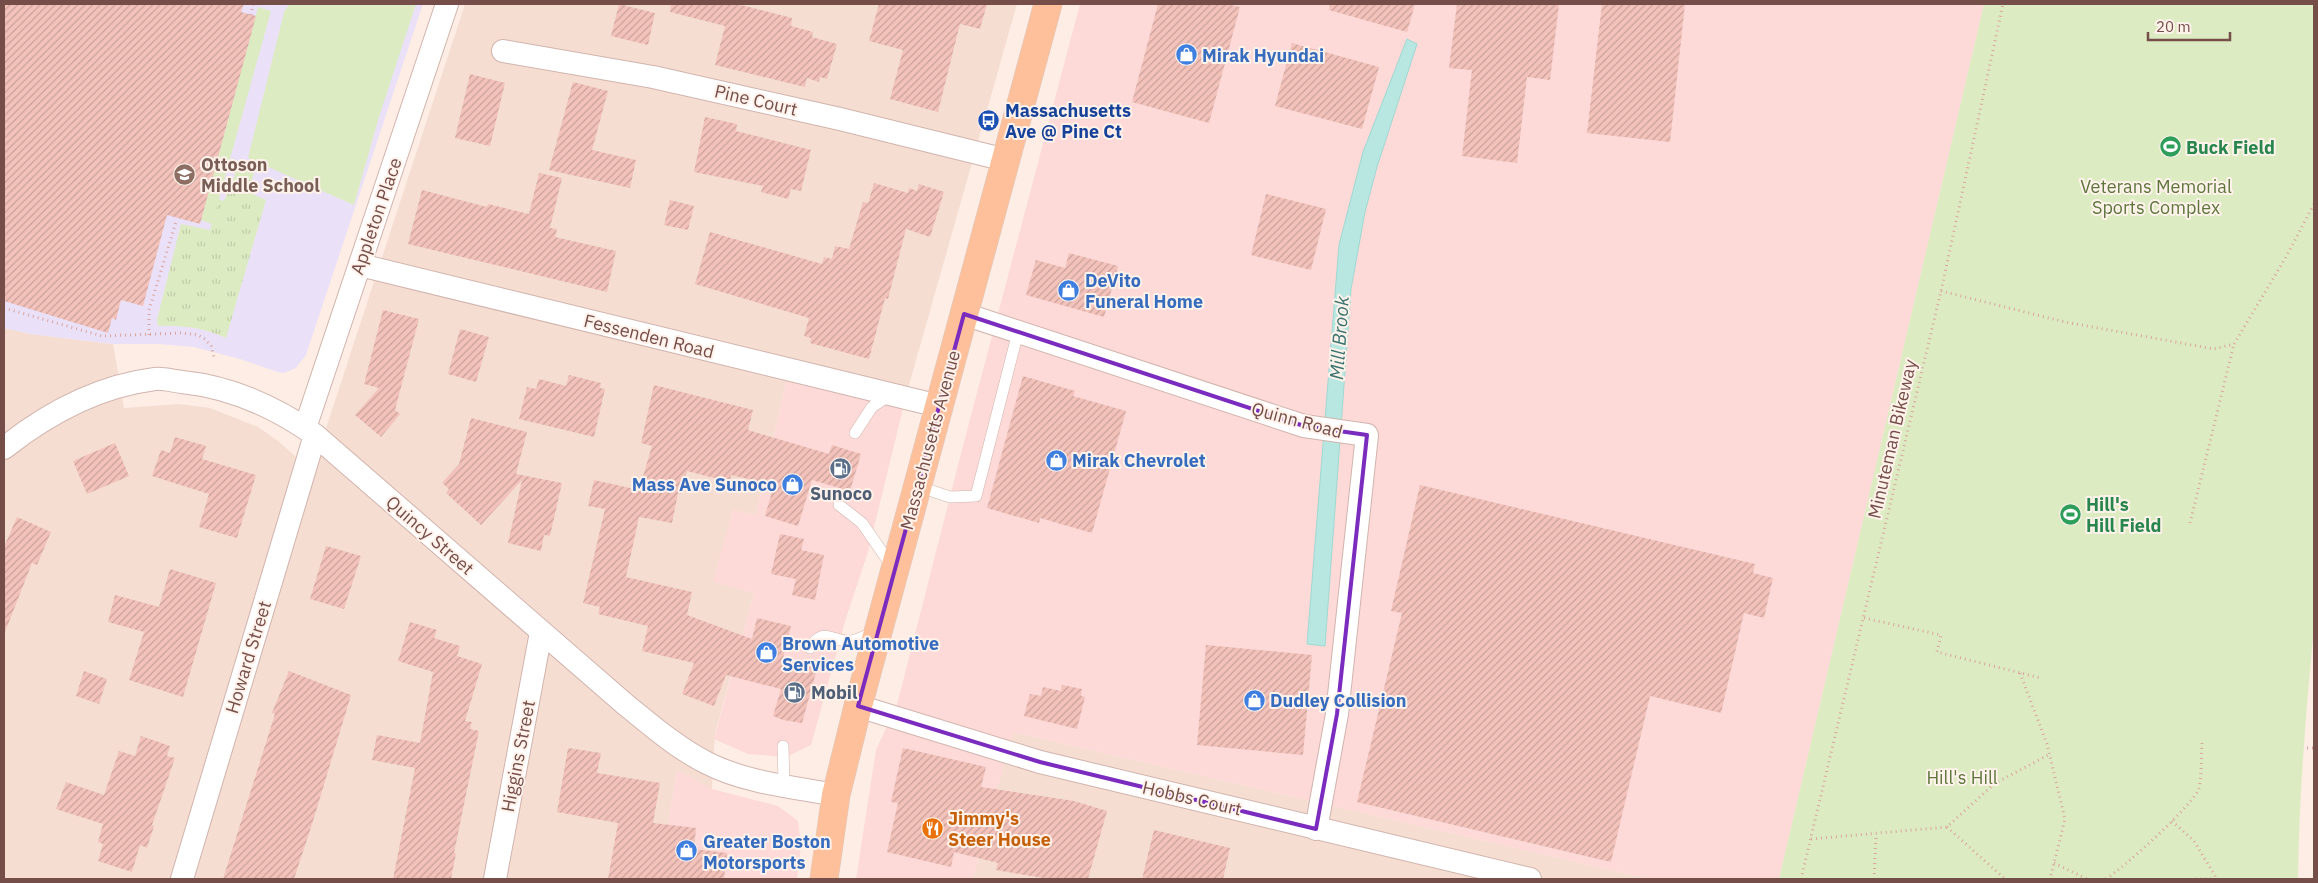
<svg xmlns="http://www.w3.org/2000/svg" width="2318" height="883" font-family="'IBM Plex Sans',sans-serif">
<style>
.residential{fill:#f5ddd2}
.commercial{fill:#fdd9d7}
.education{fill:#eae1f9}
.grass{fill:url(#grass-tufts)}
.green{fill:#ddebc2}
.water{fill:#b8e7e2;stroke:#9ed9d3}
.building{fill:url(#building-hatch)}
.lines{fill:none;stroke-linecap:round;stroke-linejoin:round}
.lane-casing{stroke:#d1b4ad;stroke-width:12}
.street-casing{stroke:#d1b4ad;stroke-width:24}
.primary-casing{stroke:#d9cdcc;stroke-width:29}
.path{stroke:#d8a69e;stroke-width:3;stroke-dasharray:1 4;stroke-linecap:butt}
.lane{stroke:#fff;stroke-width:11}
.street{stroke:#fff;stroke-width:22}
.primary{stroke:#fdc09b;stroke-width:28}
.marked{fill:none;stroke:#7b2cbf;stroke-width:4;stroke-linejoin:round}
.labels{text-anchor:middle;dominant-baseline:central;stroke-width:4;stroke-linejoin:round;paint-order:stroke}
.shop-label{font-size:18px;font-weight:bold;fill:#366cbe;stroke:#fff2eb;text-anchor:start}
.street-label{font-size:18px;fill:#764e49;stroke:#fff2eb}
.transit-label{font-size:18px;font-weight:bold;fill:#164399;stroke:#fff2eb;text-anchor:start}
.leisure-label{font-size:18px;font-weight:bold;fill:#27864d;stroke:#fff2eb;text-anchor:start}
.education-label{font-size:18px;font-weight:bold;fill:#785e54;stroke:#fff2eb;text-anchor:start}
.park-label{font-size:18px;fill:#5d763e;stroke:#fff2eb}
.service-label{font-size:18px;font-weight:bold;fill:#4e5e75;stroke:#fff2eb}
.food-label{font-size:18px;font-weight:bold;fill:#c56008;stroke:#fff2eb;text-anchor:start}
.water-label{font-size:19px;font-style:italic;fill:#397470;stroke:#fff2eb}
</style>
<defs>
<pattern id="grass-tufts" width="24" height="20" patternUnits="userSpaceOnUse" patternTransform="scale(1.25)"><rect width="24" height="20" fill="#ddebc2"/><path d="M3 7l-1-3M5 7V3M7 7l1-3M15 17l-1-3M17 17v-4M19 17l1-3" fill="none" stroke="#c1cba8"/></pattern>
<pattern id="building-hatch" width="6" height="6" patternUnits="userSpaceOnUse" patternTransform="scale(1.25)"><rect width="6" height="6" fill="#f3c3bb"/><path d="M-1 1l2-2M0 6l6-6M5 7l2-2" fill="none" stroke="#c9a19a"/></pattern>
</defs>
<rect width="100%" height="100%" fill="#fdede4"/>
<path class="residential" d="M465,4h552l-110,388 -116,-31 -35,154 -23,-5 -19,72 40,11 -39,140 -3,56 -35,-19 -18,109h-655v-551l26,6 83,10 11,64 55,-4 31,4 48,19 20,14 34,30z
M1013,732l636,147h-676z"/>
<path class="commercial" d="M1080,4h904l-205,875h-130l-636,-147 -40,147h-117l20,-129 21,-45 67,-263z
M791,361l116,31 -39,160 -22,66 -35,127 -25,12 -38,-3 -34,-15 40,-146 -41,-11 20,-72 23,5z
M677,770l35,19 66,17 20,15 3,26 -4,32h-138z"/>
<path class="education" d="M4,4h419l-117,351 -10,13 -12,5 -6,-1 -38,-13 -46,-12 -35,-3h-46l-83,-10 -26,-6z"/>
<path class="grass" d="M237,161h7l12,6 -8,25 18,8 -40,138c-22,-10 -44,-13 -68,-12l-1,-6 24,-96 29,6 8,-31 6,2 10,-24z"/>
<path class="green" d="M289,4h127l-37,113 -25,88 -106,-47 36,-146z
M1984,4h330v623c-8,84 -15,168 -16,252h-519z
M258,7l13,4 -59,213 -11,-4z"/>
<path class="water" d="M1407,39l10,5 -40,123 -12,45 -14,77 -26,357 -18,-2 32,-399 24,-93z"/>
<path class="building" d="M4,4h240l-3,8 15,4 -56,208 -33,-9 -24,91 -22,-6 -5,20 -4,-2 -4,15 -104,-32z
M619,4l36,9 -7,32 -37,-9z
M671,4h66l55,14 -1,8 22,6 -1,5 25,7 -10,35 -7,-2 -1,5 -12,-4 -2,9 -90,-22 10,-39 -55,-14z
M879,4h108l-7,25 -20,-5 -22,88 -48,-13 13,-49 -34,-9z
M1158,4h68l14,3 -31,116 -77,-21z
M1330,4h85l-8,28 -78,-22z
M1457,4h102l-9,76 -23,-3 -10,86 -55,-7 10,-86 -23,-2z
M1602,4h83l-15,138 -83,-9z
M1292,43l87,24 -17,62 -87,-23z
M470,74l35,9 -15,63 -35,-8z
M573,82l35,9 -16,59 44,10 -6,28 -81,-18z
M705,117l32,7 -1,7 75,19 -10,41 -10,-2 -3,10 -27,-7 2,-6 -69,-14z
M539,173l23,5 -12,50 7,1 -2,8 61,14 -9,41 -199,-48 14,-54 65,17 1,-3 41,10z
M874,183l34,10 1,-5 8,3 2,-7 25,8 -14,45 -24,-8 -18,70 -3,-1 -16,61 -59,-16 1,-5 -7,-2 5,-18 -114,-34 15,-52 112,32 2,-7 8,2 3,-13 14,3 14,-47 5,1z
M1266,194l60,15 -15,61 -60,-15z
M670,200l24,6 -6,24 -24,-5z
M1069,253l49,13 -14,51 -78,-22 10,-35 29,8z
M383,310l36,9 -24,91 5,4 -19,23 -26,-22 24,-27 -15,-4z
M460,329l29,8 -13,45 -28,-8z
M569,375l32,8 -1,5 5,1 -11,48 -75,-18 8,-32 9,2 3,-10 27,7z
M1023,376l52,15 -2,5 53,15 -34,122 -52,-15 -1,5 -52,-15z
M654,385l99,25 -5,20 81,24 3,-9 29,9 -11,37 -38,-11 -14,46 -33,-10 9,-31 -43,-10 -1,7 -43,-11 -6,23 -3,-1 -6,30 -33,-6 -13,60 66,15 -5,23 65,24 5,-21 34,8 -8,32 34,11 -15,54 -19,-3 -10,-4 8,-27 -55,-14 -12,31 -32,-12 12,-31 -52,-12 6,-25 -50,-12 2,-7 -17,-4 22,-94 -17,-3 6,-26 45,10 13,-44 -11,-3z
M471,418l56,14 -11,42 46,9 -12,53 -6,-1 -3,16 -33,-8 14,-63 -41,45 -35,-32 3,-4 -7,-6 17,-19z
M175,437l31,9 -4,13 54,16 -19,63 -38,-11 10,-33 -57,-18 9,-26 9,3z
M115,443l14,33 -42,18 -14,-33z
M1420,485l335,79 -2,9 20,5 -9,40 -20,-5 -23,100 -71,-17 -39,166 -254,-60 45,-189 -11,-2z
M17,517l34,15 -14,33 -5,-2 -27,69 -1,-85z
M780,534l24,5 -3,11 23,5 -9,45 -23,-5 4,-16 -25,-5z
M326,546l35,10 -17,53 -34,-10z
M170,569l46,14 -33,114 -54,-17 15,-48 -36,-10 7,-27 44,12z
M410,622l27,8 -3,8 26,8 -3,10 25,8 -17,57 7,1 -2,7 9,2 -25,122h2l-5,26h-58l22,-111 -43,-8 5,-25 43,8 13,-71 -35,-11z
M1206,645l106,10 -9,100 -106,-10z
M84,671l23,8 -8,25 -23,-8z
M289,671l62,24 -38,126 -19,58h-71l52,-165 -3,-1z
M1062,685l20,4 -1,7 4,1 -8,32 -53,-13 6,-22 11,2 2,-9 18,4z
M141,736l29,10 -3,10 8,2 -23,67 2,1 -7,22 -7,-3 -8,27 -34,-11 5,-17 -5,-2 5,-18 -47,-15 10,-27 38,13 15,-44 16,5z
M568,748l33,5 -4,20 63,10 -7,40 43,5 -2,21 33,4 -3,26h-116l10,-56 -61,-11z
M903,748l83,19 -5,20 93,14 33,10 -19,68h-39l-53,-9 2,-7 -44,-11 -3,15 -64,-15 11,-49 -7,-1z
M1154,830l76,18 -7,31h-81z"/>
<g class="lines">
<defs>
<path id="lane" d="M855,433l17,-26 18,-12
M917,486l33,11 26,-1 42,-164
M839,505l23,18 29,42
M810,648c13,-23 22,-5 41,-7 8,-1 18,-7 25,-10
M783,746l1,39"/>
<path id="street" d="M503,51l150,26 187,42 166,41
M360,265l579,141
M964,314l340,112 63,9 -30,279 -21,115
M305,428l142,-424
M4,448c44,-35 95,-62 151,-69 8,-1 18,2 27,3 49,5 92,24 133,53l311,270c25,20 51,43 81,58 39,20 86,24 129,32
M858,706l182,56 490,117
M182,879l133,-444
M495,879l46,-247"/>
<path id="primary" d="M824,879l12,-84 22,-89 190,-702"/>
</defs>
<use href="#lane" class="lane-casing"/>
<use href="#street" class="street-casing"/>
<use href="#primary" class="primary-casing"/>
<path class="path" d="M251,15l2,-11
M1941,291l124,31 149,27 20,-5 52,-87 28,-53
M4,308l98,28 81,-3 15,2 7,4 6,7 3,11
M149,335v-25l27,-88
M2190,523l44,-179
M1864,618l77,17 -4,17 104,26
M2020,673l27,71 18,75 -15,60
M2307,748h7
M2172,821l22,20 23,38
M1947,827l58,52
M1811,839l136,-12 47,-43 56,-30
M2054,863l33,16
M1801,879l140,-588 62,-287
M1874,879l2,-45
M2106,879c16,-10 89,-75 93,-91 3,-14 2,-31 3,-46
M2195,879h19"/>
<use href="#lane" class="lane"/>
<use href="#street" class="street"/>
<use href="#primary" class="primary"/>
</g>
<path class="marked" d="M964,314l340,112 63,9 -30,279 -21,115 -276,-67 -182,-56z"/>
<defs>
<symbol id="shop-disc" viewBox="-11 -11 22 22"><circle r="9.5" fill="#3f7fe0" stroke="#fff2eb"/><path d="M-5-2.5h2.3a2.7 3.5 0 0 1 5.4 0H5L5.5 6h-11ZM-1.5-2.5h3a1.5 2.3 0 0 0-3 0Z" fill="#fff"/></symbol>
<symbol id="bus-disc" viewBox="-11 -11 22 22"><circle r="9.5" fill="#1a4fb4" stroke="#fff2eb"/><path d="M-5-6H5V4H4V6H2V4H-2V6H-4V4H-5ZM-3.5-4V0h7V-4ZM-3.5 1.2v1.5H-2V1.2ZM2 1.2v1.5H3.5V1.2Z" fill="#fff"/></symbol>
<symbol id="stadium-disc" viewBox="-11 -11 22 22"><circle r="9.5" fill="#2e9e5b" stroke="#fff2eb"/><path d="M0-5a6.5 5 0 1 0 0 10a6.5 5 0 1 0 0-10ZM-3.5-1.8h7v3.6h-7Z" fill="#fff"/></symbol>
<symbol id="school-disc" viewBox="-11 -11 22 22"><circle r="9.5" fill="#8d6e63" stroke="#fff2eb"/><path d="M0-5L7-2L0 1L-7-2ZM-4 1L0 2.5L4 1V4Q0 6-4 4Z" fill="#fff"/></symbol>
<symbol id="fuel-disc" viewBox="-11 -11 22 22"><circle r="9.5" fill="#5c6f8a" stroke="#fff2eb"/><path d="M-5.5-6h7V0h2V4h1.3V-2.5L3-4.5l.8-.8L6-3V5H2.5V1h-1V6h-7ZM-4.2-4.7v3.2H.2V-4.7Z" fill="#fff"/></symbol>
<symbol id="restaurant-disc" viewBox="-11 -11 22 22"><circle r="9.5" fill="#e8710a" stroke="#fff2eb"/><path d="M-5-6h1v4h1v-4h1v4h1v-4h1v5L-1.5 .5V6h-2V.5L-5-1ZM5-6V6H3V1.5H1.5Q1.5-4 5-6Z" fill="#fff"/></symbol>
</defs>
<g fill-rule="evenodd">
<use href="#shop-disc" x="1174" y="42" width="25" height="25"/>
<use href="#bus-disc" x="976" y="108" width="25" height="25"/>
<use href="#stadium-disc" x="2158" y="134" width="25" height="25"/>
<use href="#school-disc" x="172" y="162" width="25" height="25"/>
<use href="#shop-disc" x="1056" y="278" width="25" height="25"/>
<use href="#shop-disc" x="1044" y="448" width="25" height="25"/>
<use href="#fuel-disc" x="828" y="456" width="25" height="25"/>
<use href="#shop-disc" x="780" y="472" width="25" height="25"/>
<use href="#stadium-disc" x="2058" y="502" width="25" height="25"/>
<use href="#shop-disc" x="754" y="640" width="25" height="25"/>
<use href="#fuel-disc" x="782" y="680" width="25" height="25"/>
<use href="#shop-disc" x="1242" y="688" width="25" height="25"/>
<use href="#restaurant-disc" x="920" y="816" width="25" height="25"/>
<use href="#shop-disc" x="674" y="838" width="25" height="25"/>
</g>
<g class="labels">
<g class="shop-label">
<text x="1202" y="55">Mirak Hyundai</text>
<text x="1085" y="280">DeVito<tspan x="1085" dy="21">Funeral Home</tspan></text>
<text x="1072" y="460">Mirak Chevrolet</text>
<text x="777" y="484" text-anchor="end">Mass Ave Sunoco</text>
<text x="782" y="643">Brown Automotive<tspan x="782" dy="21">Services</tspan></text>
<text x="1270" y="700">Dudley Collision</text>
<text x="703" y="841">Greater Boston<tspan x="703" dy="21">Motorsports</tspan></text>
</g>
<g class="street-label">
<text transform="translate(756 100) rotate(13)">Pine Court</text>
<text transform="translate(376 216) rotate(-71)">Appleton Place</text>
<text transform="translate(649 336) rotate(14)">Fessenden Road</text>
<text transform="translate(1297 420) rotate(15)">Quinn Road</text>
<text transform="translate(1892 439) rotate(-77)">Minuteman Bikeway</text>
<text transform="translate(930 440) rotate(-75)">Massachusetts Avenue</text>
<text transform="translate(430 535) rotate(41)">Quincy Street</text>
<text transform="translate(248 657) rotate(-73)">Howard Street</text>
<text transform="translate(518 756) rotate(-79)">Higgins Street</text>
<text transform="translate(1192 798) rotate(13)">Hobbs Court</text>
</g>
<g class="transit-label">
<text x="1005" y="110">Massachusetts<tspan x="1005" dy="21">Ave @ Pine Ct</tspan></text>
</g>
<g class="leisure-label">
<text x="2186" y="147">Buck Field</text>
<text x="2086" y="504">Hill's<tspan x="2086" dy="21">Hill Field</tspan></text>
</g>
<g class="education-label">
<text x="201" y="164">Ottoson<tspan x="201" dy="21">Middle School</tspan></text>
</g>
<g class="park-label">
<text x="2156" y="186">Veterans Memorial<tspan x="2156" dy="21">Sports Complex</tspan></text>
<text x="1962" y="777">Hill's Hill</text>
</g>
<g class="service-label">
<text x="841" y="493">Sunoco</text>
<text x="811" y="692" text-anchor="start">Mobil</text>
</g>
<g class="food-label">
<text x="948" y="818">Jimmy's<tspan x="948" dy="21">Steer House</tspan></text>
</g>
<g class="water-label">
<text transform="translate(1339 338) rotate(-86)">Mill Brook</text>
</g>
</g>
<rect width="2318" height="883" fill="none" stroke="#764e49" stroke-width="10"/>
<path d="M2148 32v8h82v-8" fill="none" stroke="#764e49" stroke-width="2.5"/>
<text x="2156" y="32" font-size="15" fill="#764e49" stroke="#fff2eb" stroke-width="4" paint-order="stroke">20 m</text>
</svg>
